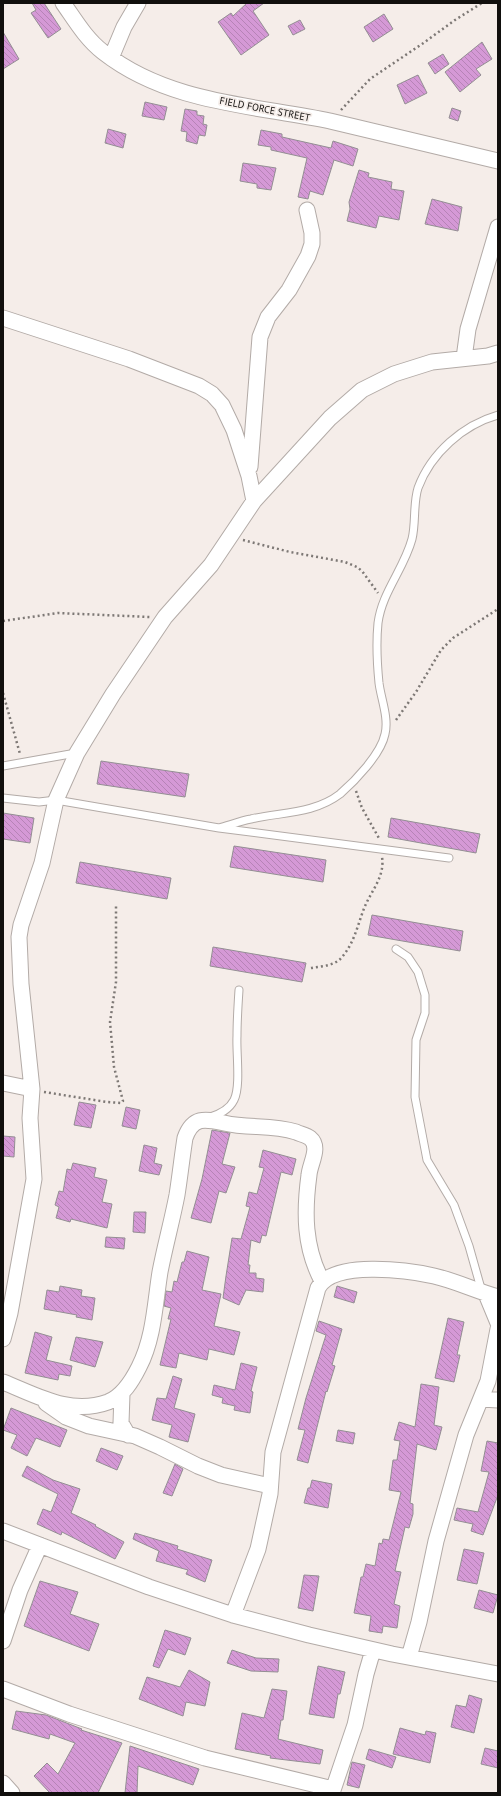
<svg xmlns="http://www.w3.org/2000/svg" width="501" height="1796" font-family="'PT Sans',sans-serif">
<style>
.building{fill:url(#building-back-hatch);stroke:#938e93}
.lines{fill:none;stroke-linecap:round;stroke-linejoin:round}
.lane-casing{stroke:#b3aba7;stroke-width:9}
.street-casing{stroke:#b3aba7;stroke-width:17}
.path{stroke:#7d7875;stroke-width:2.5;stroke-dasharray:2 3;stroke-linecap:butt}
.lane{stroke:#fff;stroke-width:7}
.street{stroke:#fff;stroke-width:15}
.labels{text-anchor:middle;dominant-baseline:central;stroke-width:3.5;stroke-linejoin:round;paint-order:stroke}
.street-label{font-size:10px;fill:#110f0d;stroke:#f5ede9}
</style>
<defs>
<pattern id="building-back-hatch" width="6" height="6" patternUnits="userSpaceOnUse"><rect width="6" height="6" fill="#d599d6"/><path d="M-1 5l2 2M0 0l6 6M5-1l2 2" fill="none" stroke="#b683b6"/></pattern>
</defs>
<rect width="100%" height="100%" fill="#f5ede9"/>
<path class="building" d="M32,3h12l17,26 -13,9 -17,-25 5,-3z
M247,3h17l-11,8 16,24 -28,20 -23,-33 13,-9 2,3z
M384,14l9,15 -20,13 -9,-15z
M300,20l5,9 -12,6 -5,-9z
M3,32l16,27 -16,10z
M482,42l10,17 -16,10 5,6 -21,17 -15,-20z
M443,54l6,10 -14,10 -7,-11z
M418,75l9,18 -22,11 -8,-19z
M145,102l22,5 -3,13 -22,-4z
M452,108l9,3 -3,10 -9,-3z
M185,109l12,2v4l7,1 -1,8 4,1 -2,11 -6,-1 -2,9 -11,-3 1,-9 -6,-1z
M108,129l18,5 -3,14 -18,-5z
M261,130l21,4v3l49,11 2,-7 25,8 -5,17 -19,-6 -11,35 -13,-4 -2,8 -10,-2 9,-39 -36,-8v-3l-13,-2z
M243,163l33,5 -5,22 -14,-2v-4l-17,-3z
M359,170l10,3 -1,4 24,5 -1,7 13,2 -5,29 -20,-4 -3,12 -29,-7 3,-12 -1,-7z
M432,199l30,8 -4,24 -33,-7z
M101,761l88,13 -4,23 -88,-13z
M3,813l31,5 -4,25 -27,-4z
M391,818l89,16 -4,19 -88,-16z
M234,846l92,14 -3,22 -93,-15z
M80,862l91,16 -4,21 -91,-16z
M372,915l91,16 -3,20 -92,-16z
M213,947l93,16 -4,19 -92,-16z
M79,1102l17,3 -5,23 -17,-3z
M126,1107l14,3 -4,19 -14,-3z
M212,1130l18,3 -8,31 13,3 -9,26 -7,-2 -8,32 -20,-5 11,-39z
M3,1136l12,1 -1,20 -11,-1z
M144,1145l13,3 -3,15 8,2 -3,10 -20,-4z
M263,1150l33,9 -4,16 -11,-3 -15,64 -4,-1 -2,8 -9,-3 -3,25h2l-1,8h7v5l8,1 -1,13 -17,-2 -7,15 -16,-7 3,-22 6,-38 9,1 9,-32 -4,-1 3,-14 8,2 7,-26 -5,-1z
M73,1163l23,5 -2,9 13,3 -5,22 10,2 -5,24 -36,-9 -1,3 -14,-4 3,-11 -4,-2 4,-14 4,1 4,-23 4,1z
M134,1212h12l-1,21 -12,-1z
M106,1237l19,1 -1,11 -19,-2z
M187,1251l22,6 -7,33 19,4 -7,32 26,6 -6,23 -25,-6 -2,11 -28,-7 -3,15 -16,-3 11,-46h-3l3,-11 -7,-2 2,-15 6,1 2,-11 3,1 5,-20h2z
M60,1286l22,4 -1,6 14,2 -3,22 -16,-3 1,-2 -33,-6 3,-19 12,2z
M337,1286l20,6 -3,11 -20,-6z
M448,1318l16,4 -7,33h3l-6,27 -19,-4z
M319,1321l23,8 -10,36 3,1 -8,26 -1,-1 -18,72 -11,-3 8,-30 -7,-1 8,-31 20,-63 -10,-4z
M35,1332l17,5 -6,23 26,6 -2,10 -11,-2 -1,6 -33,-7z
M76,1337l27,5 -8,25 -25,-7z
M241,1363l16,4 -6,24 2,1 -3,21 -16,-3 1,-4 -13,-3 1,-5 -11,-3 2,-10 21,5z
M173,1376l9,3 -8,29 21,6 -7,28 -19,-5 3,-12 -20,-5 5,-22 9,1z
M421,1384l18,3 -5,38 8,2 -6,23 -19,-6 -7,59 3,1v10l-4,14 -4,-1 -10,44 6,1 -7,32 6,2 -3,22 -14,-2 -1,7 -13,-2 2,-15 -17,-3 7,-36h2l3,-13 9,2 4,-23 3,1 1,-5 6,1 12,-48 -12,-2 4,-30h4l3,-19 -6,-1 5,-18 16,5z
M11,1408l56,22 -7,17 -24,-9 -9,18 -16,-8 6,-13 -14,-5z
M338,1430l17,3 -2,11 -17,-3z
M487,1441l11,2v52l-15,40 -12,-4 2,-7 -19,-4 3,-12 21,4 11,-40 -8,-1z
M101,1448l22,8 -6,14 -21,-9z
M175,1464l8,5 -11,27 -9,-3z
M27,1466l26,14 27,9 -9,24 25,12 -1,1 29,16 -9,17 -53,-27 -1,3 -24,-11 6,-15 8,3 7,-18 -36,-18z
M312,1480l20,4 -4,24 -24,-5 4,-15h2z
M135,1533l43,13 -1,3 35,11 -7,22 -19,-8 2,-4 -32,-9 3,-10 -26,-12z
M464,1549l20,4 -7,31 -20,-4z
M304,1575l15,1 -6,35 -15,-3z
M40,1581l38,11 -8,22 29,10 -10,27 -65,-25z
M479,1590l19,5 -5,18 -19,-5z
M165,1630l26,8 -6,17 -17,-6 -9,19 -6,-2z
M232,1650l24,8 23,1 -1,13 -27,-1 -24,-8z
M318,1666l27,6 -5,22h-2l-4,24 -25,-4z
M189,1670l21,12 -5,24 -19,-4 -3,14 -44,-17 8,-22 33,10z
M272,1689l15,2 -4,29h-2l-3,19 45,11 -3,14 -50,-6 1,-2 -36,-7 7,-36 22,5z
M469,1695l13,4 -8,34 -23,-6 5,-22 10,2z
M16,1711l30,4 36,14 -1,1 41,13 -24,50h-48l-16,-17 13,-13 11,11 17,-31 -25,-9 -1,5 -37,-10z
M400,1728l25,7 1,-4 10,2 -6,30 -37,-9z
M130,1746l69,23 -6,16 -55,-19 -1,27h-12z
M485,1748l13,3v17l-17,-4z
M369,1749l27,8 -4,11 -26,-9z
M352,1762l13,3 -6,23 -12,-3z"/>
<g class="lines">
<defs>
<path id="lane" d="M3,766l73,-13
M3,798l36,4 17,-2 163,28 230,30
M219,828c11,-3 21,-7 32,-9 30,-7 63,-5 89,-25 15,-13 41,-40 45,-60 4,-16 -4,-35 -6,-51 -2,-20 -3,-40 -1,-60 4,-31 26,-54 34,-84 4,-16 1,-35 6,-51 13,-35 45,-63 80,-73
M396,949l12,8 10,15 7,23v18l-9,27 -1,57 12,63 27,45 15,41 13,46
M210,1117c10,-3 19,-7 24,-17 7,-14 2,-48 3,-64 0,-15 1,-31 2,-46"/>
<path id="street" d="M63,3c12,17 23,36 40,49 65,51 149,53 227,69 56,13 112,27 168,40
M111,58l13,-31 14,-24
M3,318l126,41 70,27 13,8 10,11 12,25 15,46 5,25
M464,358l4,-29 30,-102
M250,467l10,-130 8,-20 21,-27 19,-34 4,-12v-11l-5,-23
M3,1083l29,6
M486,1294l12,29
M3,1339l7,-26 24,-134 -4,-61 2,-29 -11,-105 -2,-47 2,-12 21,-62 14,-63 21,-47 36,-59 52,-77 46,-52 43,-64 76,-83 32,-28 32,-16 38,-12 56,-6 10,-3
M3,1382c33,13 67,34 105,20 15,-6 24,-21 31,-35 15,-29 16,-64 21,-95 5,-26 12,-51 17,-77 3,-19 5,-38 8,-57 8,-22 20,-19 39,-15 25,6 47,1 72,9 4,2 10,3 14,6 11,9 0,25 -1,37 -5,37 -5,72 13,106
M122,1394l-1,29 7,12
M482,1399l16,1
M46,1403l20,14 23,9 46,10 25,11 38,19 23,9 49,11
M3,1531l146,56 84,28 76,20 83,19 106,20
M233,1615l25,-66 12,-55 3,-42 45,-164c15,-28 90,-18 116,-12 22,5 42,15 64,21
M3,1641l17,-51 20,-45
M409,1657l10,-35 17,-81 30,-106 22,-54 10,-52
M3,1689l66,25 136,44 128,31
M3,1783l9,10
M332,1793l23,-68 11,-51 7,-24"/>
</defs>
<use href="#lane" class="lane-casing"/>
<use href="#street" class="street-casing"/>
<path class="path" d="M341,110l29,-31 52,-35 33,-24 27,-17
M243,540l47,12 55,10 12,5 5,4 16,22
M3,621l55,-8 92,4
M3,693l17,61
M396,720l20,-28 25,-42 12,-12 45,-29
M356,791l6,17 18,32
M311,968c11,-2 24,-2 31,-11 13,-15 16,-34 23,-51 7,-16 20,-30 17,-49
M44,1092l63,10 14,1 2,-2 -9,-34 -4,-45 6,-40v-76"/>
<use href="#lane" class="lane"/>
<use href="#street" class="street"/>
</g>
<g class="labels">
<g class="street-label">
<text transform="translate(265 109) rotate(11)">FIELD FORCE STREET</text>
</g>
</g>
<rect width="501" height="1796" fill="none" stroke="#110f0d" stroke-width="8"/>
</svg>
